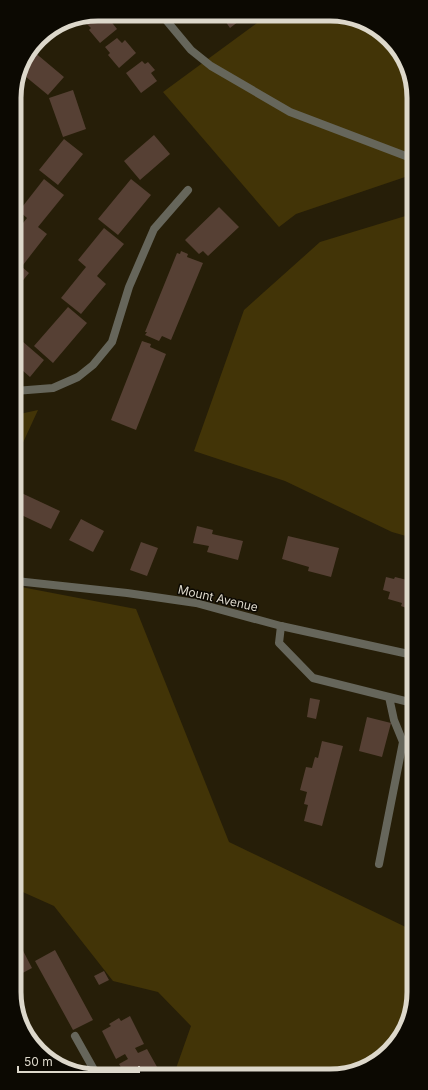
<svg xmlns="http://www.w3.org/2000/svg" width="428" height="1090" font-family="Inter,sans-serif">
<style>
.green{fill:#423407}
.building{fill:#564034}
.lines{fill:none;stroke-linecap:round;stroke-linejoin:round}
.service{stroke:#66665b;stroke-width:8}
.minor{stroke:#66665b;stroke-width:8}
.tertiary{stroke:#66665b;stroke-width:8}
.labels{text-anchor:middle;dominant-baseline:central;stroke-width:3;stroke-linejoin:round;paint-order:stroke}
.street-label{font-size:12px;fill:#ddd8cb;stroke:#0c0902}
.rim{fill:none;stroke:#ddd8cb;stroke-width:5}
</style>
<rect width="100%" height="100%" fill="#261e08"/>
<path class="green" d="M268,15l78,1 43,23 22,38v98l-115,39 -17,13 -116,-135z
M412,214l1,324 -21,-6 -107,-51 -91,-30 50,-141 76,-68z
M38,410l-23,50v-45z
M16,586l120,23 93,233 185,89v66l-18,46 -45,30 -177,1 17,-48 -33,-34 -45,-11 -59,-75 -38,-17z"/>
<path class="building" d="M96,14h2l4,5 4,-4 11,14 -17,14 -11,-13 2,-2 -5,-5z
M221,15h26l-17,13z
M117,38l5,5 3,-3 11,13 -17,15 -11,-13 2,-2 -5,-6z
M33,51l31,26 -16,18 -28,-23 2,-8z
M142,61l3,3 3,-2 7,8 -4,3 6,8 -16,12 -15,-20z
M73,90l13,39 -23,8 -14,-39z
M154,135l16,19 -30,26 -16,-19z
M64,139l19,15 -25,31 -19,-15z
M44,179l20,16 -26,32 9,7 -24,31 -8,-6v-26l12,-15 -8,-7z
M131,179l20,16 -33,40 -20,-16z
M219,207l20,20 -31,29 -5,-5 -4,3 -14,-14z
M104,228l20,16 -27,32 9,8 -25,30 -20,-16 25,-31 -8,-7z
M181,251l7,3 -1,3 16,6 -32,77 -9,-4 -3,5 -14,-6 2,-3h-2l32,-79 3,1z
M15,261l14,12 -14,17z
M68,307l19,16 -34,40 -19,-17z
M22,341l22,19 -14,17 -15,-13v-18l2,1z
M142,341l9,3 -1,3 16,7 -30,76 -25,-10z
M15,490l45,21 -9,18 -36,-17z
M81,519l23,12 -11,21 -24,-12z
M197,526l16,4 -1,4 31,7 -5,19 -31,-8 2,-6 -16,-3z
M288,536l51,12 -8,29 -23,-6 1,-4 -27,-8z
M141,542l17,6 -11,28 -17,-6z
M409,573l4,1v32l-3,-1 -1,4 -8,-3 1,-3 -14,-4 2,-7 -7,-2 3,-13 8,2 1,-2 12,3z
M310,698l10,2 -4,19 -9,-2z
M367,717l24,6 -9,34 -23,-6z
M322,741l21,5 -21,80 -18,-5 4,-16 -4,-1 3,-12 -7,-2 6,-23 6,1 3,-11 3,1z
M19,943l13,25 -15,8v-32z
M55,950l38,70 -20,10 -38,-69z
M104,971l5,9 -10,5 -5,-9z
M130,1016l14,28 -9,4 3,5 9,-4 14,25h-36l-6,-10 9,-5 -3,-5 -9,5 -14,-28 9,-5 -2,-2 10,-6 2,3z"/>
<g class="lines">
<path class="service" d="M281,626l-2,17 34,35 100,25
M379,864l24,-122 -9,-22 -5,-23"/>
<path class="minor" d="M14,124c5,13 5,22 0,35
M15,391l38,-3 25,-11 15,-12 19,-23 17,-55 25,-58 34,-39
M16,581l111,12 69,10 85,23 132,29
M75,1036l18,32 -13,6"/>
<path class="tertiary" d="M161,14l30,36 20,16 79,46 121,46"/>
</g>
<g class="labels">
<g class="street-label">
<text transform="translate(218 598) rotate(13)">Mount Avenue</text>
</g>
</g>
<path d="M0 0H428V1090H0ZM98 21H330A77 77 0 0 1 407 98V992A77 77 0 0 1 330 1069H98A77 77 0 0 1 21 992V98A77 77 0 0 1 98 21Z" fill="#0c0902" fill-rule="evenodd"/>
<path class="rim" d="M98 21H330A77 77 0 0 1 407 98V992A77 77 0 0 1 330 1069H98A77 77 0 0 1 21 992V98A77 77 0 0 1 98 21Z"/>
<path d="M18 1066v6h121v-6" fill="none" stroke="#ddd8cb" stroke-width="2"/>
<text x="24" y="1066" font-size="12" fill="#ddd8cb" stroke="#0c0902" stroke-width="3" paint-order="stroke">50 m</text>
</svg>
